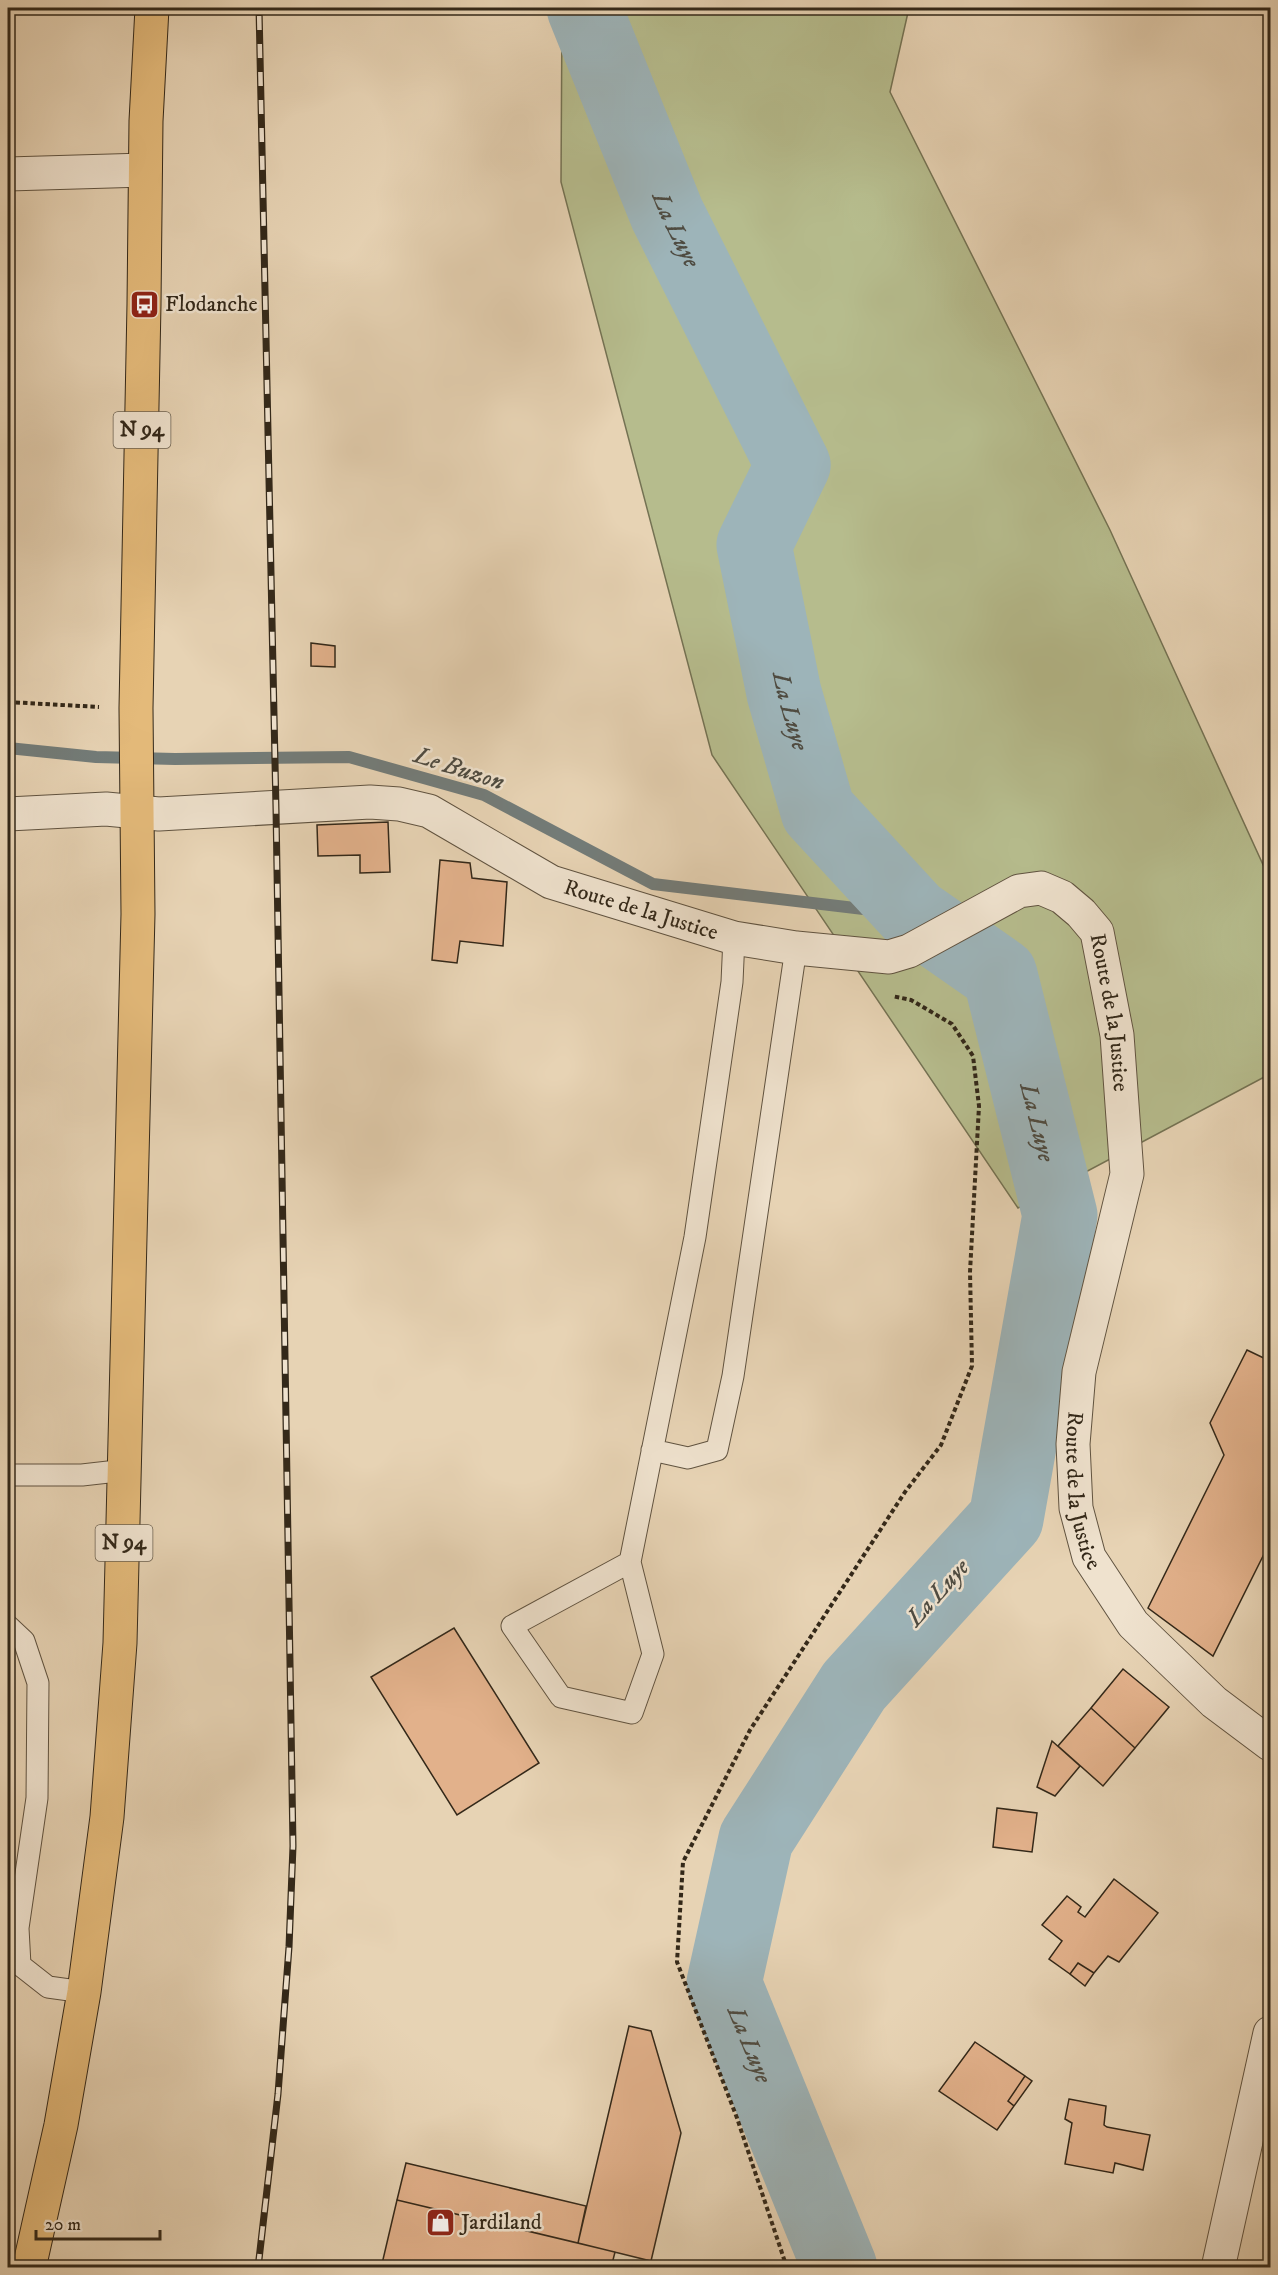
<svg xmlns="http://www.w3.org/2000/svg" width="1278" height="2275" font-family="'IM FELL DW Pica',serif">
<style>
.green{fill:#b6bc8d;stroke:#747253;stroke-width:1.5}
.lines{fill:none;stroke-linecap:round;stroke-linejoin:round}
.stream{stroke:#737c79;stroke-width:12}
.river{stroke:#9db4b9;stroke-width:75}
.building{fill:#e2b18b;stroke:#332819;stroke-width:1.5}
.lane-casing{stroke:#605340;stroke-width:23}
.street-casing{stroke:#605340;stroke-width:35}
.primary-casing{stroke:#332819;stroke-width:35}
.path{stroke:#332819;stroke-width:4;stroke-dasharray:4.5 3;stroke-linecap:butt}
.lane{stroke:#efe2ce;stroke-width:21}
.street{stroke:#efe2ce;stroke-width:33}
.primary{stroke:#e4ba7a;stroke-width:33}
.rail-casing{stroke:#332819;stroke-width:7}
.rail{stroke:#efe2ce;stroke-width:4.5;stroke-dasharray:14;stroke-linecap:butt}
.labels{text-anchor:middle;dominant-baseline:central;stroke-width:5;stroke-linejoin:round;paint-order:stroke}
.shield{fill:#efe2ce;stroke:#6b604f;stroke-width:1.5}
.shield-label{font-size:21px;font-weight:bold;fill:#332819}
.poi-label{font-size:22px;fill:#332819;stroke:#efe2ce;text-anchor:start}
.street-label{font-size:22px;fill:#332819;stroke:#efe2ce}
.water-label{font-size:24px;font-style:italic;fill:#4e4b41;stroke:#efe2ce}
</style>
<rect width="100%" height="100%" fill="#e7d3b4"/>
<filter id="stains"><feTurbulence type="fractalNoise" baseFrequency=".00333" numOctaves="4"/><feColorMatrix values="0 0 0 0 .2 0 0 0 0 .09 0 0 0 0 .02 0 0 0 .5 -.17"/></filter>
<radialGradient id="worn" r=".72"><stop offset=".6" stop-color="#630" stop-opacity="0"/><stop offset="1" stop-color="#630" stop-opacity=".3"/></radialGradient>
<path class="green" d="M562,8h347l-19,84 220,438 160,350v194l-252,134 -306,-453 -151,-573z"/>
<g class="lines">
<path class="stream" d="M8,748l88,9 79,2 174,-2 135,38 169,89 261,31"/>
<path class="river" id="s1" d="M584,8l83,206 126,251 -39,80 30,148 34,118 96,104 86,60 60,240 -54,304 -152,167 -98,153 -32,144 116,285"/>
</g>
<path class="building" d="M311,643l24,3v21l-24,-1z
M388,822l2,50 -30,1v-18l-42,1 -1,-31z
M440,860l30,3 2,15 35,4 -4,64 -43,-5 -3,22 -25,-3z
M1247,1350l23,11v181l-57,114 -65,-48 76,-153 -14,-32z
M454,1628l85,135 -82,52 -86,-138z
M1123,1669l46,38 -34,41 -44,-40z
M1091,1708l44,40 -32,38 -45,-40z
M1052,1741l28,25 -25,30 -18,-9z
M997,1808l40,5 -5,39 -39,-5z
M1114,1879l44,34 -39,49 -11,-6 -14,17 -16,-10 -8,11 -21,-15 13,-18 -20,-16 25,-29 14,11 -3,5 7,5z
M1078,1963l16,10 -9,13 -15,-12z
M629,2026l22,5 30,102 -30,128 -73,-18z
M975,2042l50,34 -17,25 6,5 -17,24 -58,-39z
M1025,2076l7,5 -18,25 -6,-5z
M1069,2099l37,7 -2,19 3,2 43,8 -7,35 -28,-7 -2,10 -48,-9 7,-41 -7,-4z
M406,2163l180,43 -8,37 -181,-43z
M397,2200l218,52 -4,16h-230z"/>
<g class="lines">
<defs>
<path id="lane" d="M652,1450l36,8 29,-8 16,-74 63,-428
M8,1475h74l44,-5
M630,1562l23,92 -21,59 -71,-16 -49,-71 118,-64 65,-325 37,-255 2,-44
M8,1626l16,15 14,42 -1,115 -19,130 2,37 28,22 36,5"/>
<g id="street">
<path d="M8,174l137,-4"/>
<path id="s2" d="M8,814l98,-5 53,5 211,-12 29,2 30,7 122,71 183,56 62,10 93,9 20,-6 110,-60 22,-3 21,9 19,16 16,19 20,103 10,139 -48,198 -6,72 3,64 13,49 44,67 81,78 56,42"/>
<path d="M1218,2268l52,-235"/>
</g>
<path id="primary" d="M29,2268l32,-143 23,-133 23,-175 13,-174 18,-729 -2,-206 8,-404 2,-183 6,-113"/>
</defs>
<use href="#lane" class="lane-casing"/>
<use href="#street" class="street-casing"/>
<use href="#primary" class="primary-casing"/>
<path class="path" d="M8,702l91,5
M787,2268l-50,-150 -60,-156 6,-100 67,-132 155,-238 36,-47 31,-79 -2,-94 9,-166 -6,-50 -21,-32 -41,-24 -19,-4"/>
<use href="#lane" class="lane"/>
<use href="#street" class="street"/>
<use href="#primary" class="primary"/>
<defs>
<path id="rail" d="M258,2268l20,-174 11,-147 4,-101 -17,-1037 -17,-801"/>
</defs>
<use href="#rail" class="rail-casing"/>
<use href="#rail" class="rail"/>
</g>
<defs>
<symbol id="bus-square" viewBox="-11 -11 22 22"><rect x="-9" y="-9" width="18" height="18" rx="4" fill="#8f2418" stroke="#efe2ce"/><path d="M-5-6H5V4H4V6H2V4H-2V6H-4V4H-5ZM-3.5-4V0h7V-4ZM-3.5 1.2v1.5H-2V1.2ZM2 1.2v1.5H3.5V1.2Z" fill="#fff"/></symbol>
<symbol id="shop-square" viewBox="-11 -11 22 22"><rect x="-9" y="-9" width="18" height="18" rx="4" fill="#8f2418" stroke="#efe2ce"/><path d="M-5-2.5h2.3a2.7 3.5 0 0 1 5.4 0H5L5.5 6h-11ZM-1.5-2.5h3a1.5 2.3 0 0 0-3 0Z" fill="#fff"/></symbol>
</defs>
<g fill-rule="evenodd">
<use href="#bus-square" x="128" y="288" width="33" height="33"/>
<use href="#shop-square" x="424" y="2206" width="33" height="33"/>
</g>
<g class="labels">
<g class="shield">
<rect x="113.5" y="412" width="57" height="36" rx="4.5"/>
<rect x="95.5" y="1525" width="57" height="36" rx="4.5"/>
</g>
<g class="shield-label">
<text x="142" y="430">N 94</text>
<text x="124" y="1543">N 94</text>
</g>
<g class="poi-label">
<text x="165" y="304">Flodanche</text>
<text x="461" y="2222">Jardiland</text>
</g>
<g class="street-label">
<text stroke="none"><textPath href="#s2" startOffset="658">Route de la Justice</textPath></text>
<text stroke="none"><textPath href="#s2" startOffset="1234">Route de la Justice</textPath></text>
<text stroke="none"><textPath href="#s2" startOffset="1720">Route de la Justice</textPath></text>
</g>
<g class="water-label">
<text stroke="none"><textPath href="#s1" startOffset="240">La Luye</textPath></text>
<text stroke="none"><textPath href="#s1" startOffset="762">La Luye</textPath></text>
<text transform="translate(459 769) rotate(18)">Le Buzon</text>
<text stroke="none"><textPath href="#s1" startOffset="1264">La Luye</textPath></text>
<text transform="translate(938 1593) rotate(-48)">La Luye</text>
<text stroke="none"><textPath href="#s1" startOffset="2290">La Luye</textPath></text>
</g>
</g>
<rect width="1278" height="2275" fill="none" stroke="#e7d3b4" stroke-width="30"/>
<rect x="9" y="9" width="1260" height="2257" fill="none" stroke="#332819" stroke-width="3"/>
<rect x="15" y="15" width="1248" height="2245" fill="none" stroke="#332819" stroke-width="1.5"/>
<path d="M36 2230v9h124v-9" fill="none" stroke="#332819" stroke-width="3"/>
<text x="45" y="2230" font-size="18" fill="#332819" stroke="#efe2ce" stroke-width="4.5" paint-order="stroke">20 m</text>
<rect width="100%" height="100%" filter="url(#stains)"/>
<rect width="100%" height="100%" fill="url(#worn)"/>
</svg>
